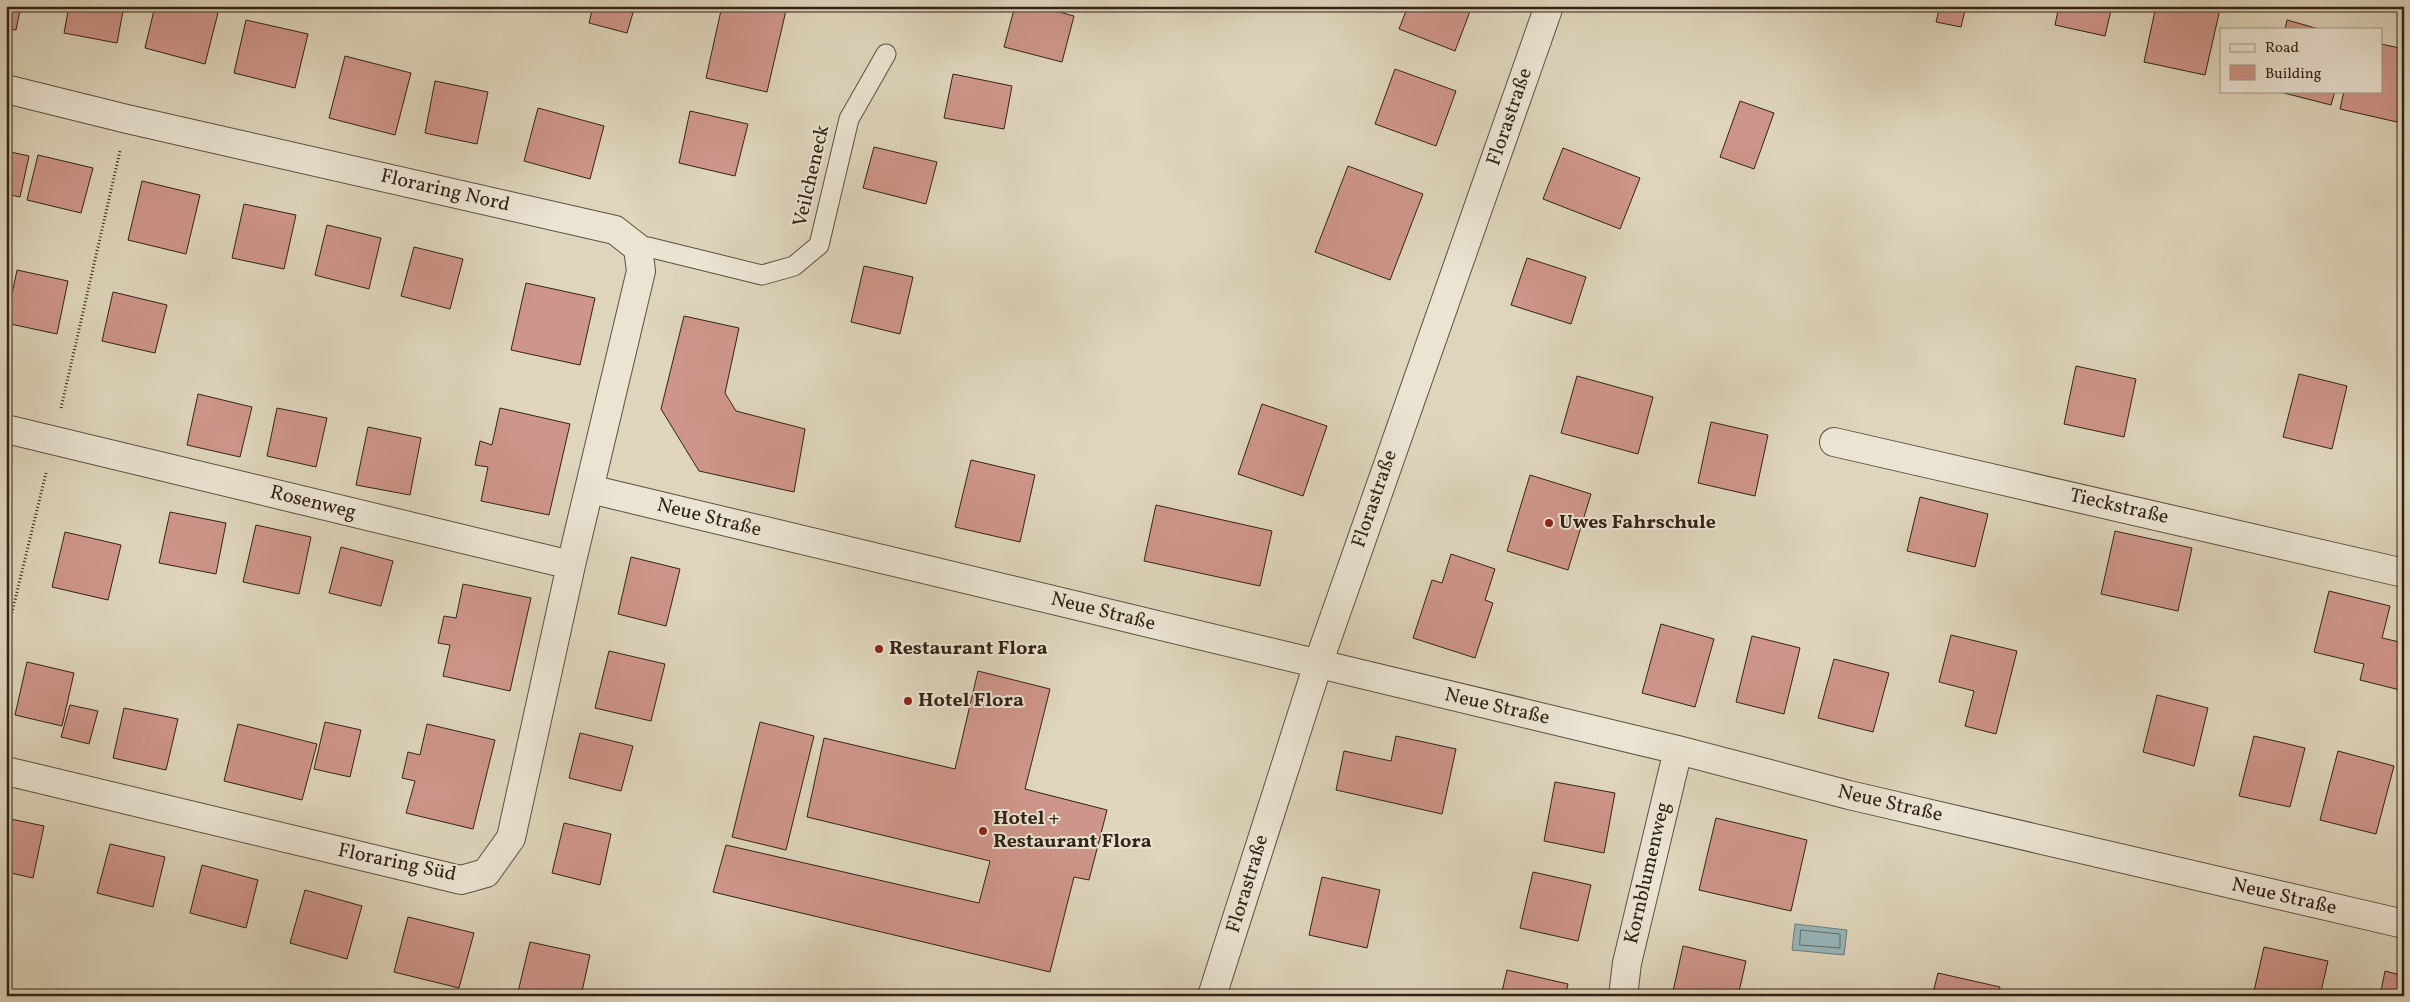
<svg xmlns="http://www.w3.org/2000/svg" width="2410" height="1002" font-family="Vollkorn,serif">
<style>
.water{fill:#96b6b9;stroke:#6e7b77}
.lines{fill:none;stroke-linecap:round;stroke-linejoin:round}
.shore{stroke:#646c67;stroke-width:1}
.building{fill:#ce958a;stroke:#322315}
.service-casing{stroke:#5d503f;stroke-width:21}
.minor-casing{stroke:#5d503f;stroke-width:30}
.path{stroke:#322315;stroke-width:3;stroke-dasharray:1 2.5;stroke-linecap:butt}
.service{stroke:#eae4d3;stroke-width:19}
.minor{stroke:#eae4d3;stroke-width:28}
.poi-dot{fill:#8f2418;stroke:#eae4d3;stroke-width:2}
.labels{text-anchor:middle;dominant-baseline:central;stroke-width:4;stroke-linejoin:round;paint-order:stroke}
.street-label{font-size:20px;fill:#322315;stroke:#eae4d3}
.poi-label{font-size:20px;font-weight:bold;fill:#322315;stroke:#eae4d3;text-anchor:start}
</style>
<rect width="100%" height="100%" fill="#ded5bc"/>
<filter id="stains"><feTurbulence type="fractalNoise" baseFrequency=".004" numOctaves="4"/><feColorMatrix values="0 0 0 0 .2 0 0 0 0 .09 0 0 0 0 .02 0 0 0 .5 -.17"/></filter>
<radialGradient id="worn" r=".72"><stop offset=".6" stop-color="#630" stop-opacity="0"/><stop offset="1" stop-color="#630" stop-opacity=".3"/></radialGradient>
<path class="water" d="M1795,924l52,6 -3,25 -52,-5z"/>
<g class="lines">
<path class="shore" d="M1801,930l39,4v14l-40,-3z"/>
</g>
<path class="building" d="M6,6h15l-5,24 -10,-2z
M69,6h55l-7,37 -53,-10z
M155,6h54l10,3 -14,55 -60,-16z
M593,6h66l-2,6 -22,-6 -8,27 -38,-10z
M722,6h65l-20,86 -61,-14z
M1015,6h22l37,10 -12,46 -58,-15z
M1408,6h64l-17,45 -56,-22z
M1940,6h26l-5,21 -25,-5z
M2059,6h53l-7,30 -50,-11z
M2156,6h54l10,3 -15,66 -61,-13z
M246,20l62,14 -13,54 -61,-15z
M2287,20l32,9h-34z
M2381,44l23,5v46l-7,27 -57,-13 4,-18h37z
M345,56l66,17 -16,62 -66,-17z
M1395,69l61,22 -20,55 -61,-22z
M953,74l59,12 -8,43 -60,-11z
M435,81l53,11 -11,52 -52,-11z
M2276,91h59l-4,14z
M1740,101l34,12 -20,56 -34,-12z
M538,108l66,18 -14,53 -66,-18z
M690,111l58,13 -13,52 -56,-13z
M874,147l63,15 -11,42 -63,-16z
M1563,148l77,30 -20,51 -77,-30z
M6,151l23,5 -9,41 -14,-3z
M38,155l55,13 -12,45 -54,-13z
M1348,166l75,28 -33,86 -75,-28z
M142,181l58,14 -14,59 -58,-14z
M244,204l52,11 -12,54 -52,-11z
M327,225l54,13 -12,51 -54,-14z
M414,247l49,12 -13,50 -49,-13z
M1527,258l59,19 -15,47 -60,-19z
M864,266l49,11 -13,57 -49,-12z
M17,270l51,11 -11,53 -51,-11z
M526,283l69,15 -15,67 -69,-15z
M113,292l54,13 -12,48 -53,-12z
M684,316l55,12 -14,65 11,18 69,18 -11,63 -95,-21 -38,-62z
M2076,366l60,13 -12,58 -60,-13z
M2299,374l48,12 -15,63 -49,-12z
M1577,376l76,21 -15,57 -77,-21z
M198,394l54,13 -12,50 -53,-12z
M1262,404l65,22 -24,70 -65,-22z
M277,408l50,10 -11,49 -49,-11z
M500,408l70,16 -21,91 -68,-14 7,-34 -13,-2 5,-24 12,4z
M1711,422l57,13 -13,61 -57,-13z
M368,427l53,11 -11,57 -54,-10z
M971,460l64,15 -15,67 -65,-15z
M1530,475l61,19 -23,76 -61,-19z
M1920,497l68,17 -13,53 -68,-16z
M1156,505l116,26 -12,55 -116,-25z
M170,512l56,11 -10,51 -57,-11z
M6,516l5,1 -5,18z
M256,525l55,12 -12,57 -56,-12z
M2115,531l77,17 -14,63 -77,-17z
M65,532l56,13 -13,55 -56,-13z
M341,547l52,14 -12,45 -52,-13z
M1451,554l44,15 -10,31 8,3 -18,55 -62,-20 19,-58 10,3z
M631,557l49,12 -14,57 -48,-12z
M463,584l68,14 -21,93 -67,-15 7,-31 -12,-2 6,-27 12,2z
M2329,591l61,15 -8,32 22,5v48l-44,-11 4,-16 -50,-12z
M1661,624l53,15 -19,68 -53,-14z
M1951,635l66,16 -21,83 -31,-8 9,-35 -35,-9z
M1752,636l48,12 -16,66 -48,-12z
M609,651l56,13 -14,57 -56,-13z
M1834,659l55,14 -16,59 -55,-14z
M27,662l47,11 -12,53 -47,-11z
M978,671l72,18 -25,100 82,21 -18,70 -15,-3 -24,95 -337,-80 13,-47 253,58 11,-42 -183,-44 17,-79 131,31z
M2157,695l51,13 -14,58 -51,-14z
M70,705l28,6 -9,33 -28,-7z
M124,708l54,11 -12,51 -53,-12z
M325,722l36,8 -11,47 -36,-8z
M760,722l54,14 -28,114 -54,-13z
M238,724l79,20 -15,56 -78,-19z
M427,724l68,16 -22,89 -67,-16 9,-32 -13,-3 6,-26 12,3z
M580,733l53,13 -12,45 -52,-13z
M1396,736l60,13 -14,65 -106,-24 8,-39 47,10z
M2254,736l51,12 -15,59 -51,-11z
M2338,751l56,15 -18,68 -56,-14z
M1555,782l60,11 -11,60 -60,-12z
M6,818l38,8 -11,52 -27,-6z
M1716,818l91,22 -16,71 -92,-21z
M564,823l47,11 -11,51 -48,-12z
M110,844l55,13 -12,50 -56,-14z
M202,865l56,15 -12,48 -56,-15z
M1533,872l58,13 -13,56 -58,-13z
M1322,877l58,13 -13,58 -58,-13z
M305,890l57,16 -15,53 -57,-16z
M408,917l66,16 -15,55 -65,-16z
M530,942l60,13 -9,41h-64z
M1683,946l63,15 -8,35h-66z
M2264,947l64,14 -8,35h-67z
M1507,970l61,14 -3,12h-64z
M2385,971l19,5v20h-24z
M1938,973l62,14 -2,9h-66z"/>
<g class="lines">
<defs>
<path id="service" d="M638,248l10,-1 114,28 32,-9 25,-21 30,-126 37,-65"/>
<path id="minor" d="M6,89l121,30 488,111 23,18 3,23 -70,294 -60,273 -25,35 -25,7 -455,-109
M6,429l565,136
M1834,442l570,131
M590,489l1088,261 171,45 555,129
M1212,996l106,-332 231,-658
M1623,996l4,-33 51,-213"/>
</defs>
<use href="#service" class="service-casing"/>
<use href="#minor" class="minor-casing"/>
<path class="path" d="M61,408l59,-257
M6,637l40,-164"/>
<use href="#service" class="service"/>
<use href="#minor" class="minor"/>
</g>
<g class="poi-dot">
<circle cx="1549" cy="523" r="5"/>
<circle cx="879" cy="649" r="5"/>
<circle cx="908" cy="701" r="5"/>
<circle cx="983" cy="831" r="5"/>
</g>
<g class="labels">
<g class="street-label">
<text transform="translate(1510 117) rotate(-71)">Florastraße</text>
<text transform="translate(812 176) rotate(-77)">Veilcheneck</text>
<text transform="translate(445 191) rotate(13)">Floraring Nord</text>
<text transform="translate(1375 499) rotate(-71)">Florastraße</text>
<text transform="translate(313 503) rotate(14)">Rosenweg</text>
<text transform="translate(2119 507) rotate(13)">Tieckstraße</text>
<text transform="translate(709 518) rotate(14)">Neue Straße</text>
<text transform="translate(1103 612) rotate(14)">Neue Straße</text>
<text transform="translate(1497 707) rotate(13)">Neue Straße</text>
<text transform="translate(1890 804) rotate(13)">Neue Straße</text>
<text transform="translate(397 863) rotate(12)">Floraring Süd</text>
<text transform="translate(1648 873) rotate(-77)">Kornblumenweg</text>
<text transform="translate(1248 884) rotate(-73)">Florastraße</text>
<text transform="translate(2284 897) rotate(13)">Neue Straße</text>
</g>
<g class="poi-label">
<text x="1559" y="523">Uwes Fahrschule</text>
<text x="889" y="649">Restaurant Flora</text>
<text x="918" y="701">Hotel Flora</text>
<text x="993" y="819">Hotel +<tspan x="993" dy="23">Restaurant Flora</tspan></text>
</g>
</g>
<rect width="2410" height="1002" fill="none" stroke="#ded5bc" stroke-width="25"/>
<rect x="8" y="8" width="2395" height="987" fill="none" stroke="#322315" stroke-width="2.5"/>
<rect x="12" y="12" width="2385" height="977" fill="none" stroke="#322315"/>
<rect x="2220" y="28" width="162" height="65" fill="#eae4d3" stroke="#a09787"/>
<rect x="2230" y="44" width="25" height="8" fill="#eae4d3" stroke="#a09787"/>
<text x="2265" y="52" font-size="15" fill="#322315">Road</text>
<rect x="2230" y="65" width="25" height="15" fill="#ce958a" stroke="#a09787"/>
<text x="2265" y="78" font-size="15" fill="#322315">Building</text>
<rect width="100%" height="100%" filter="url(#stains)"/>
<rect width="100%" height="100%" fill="url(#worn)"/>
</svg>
